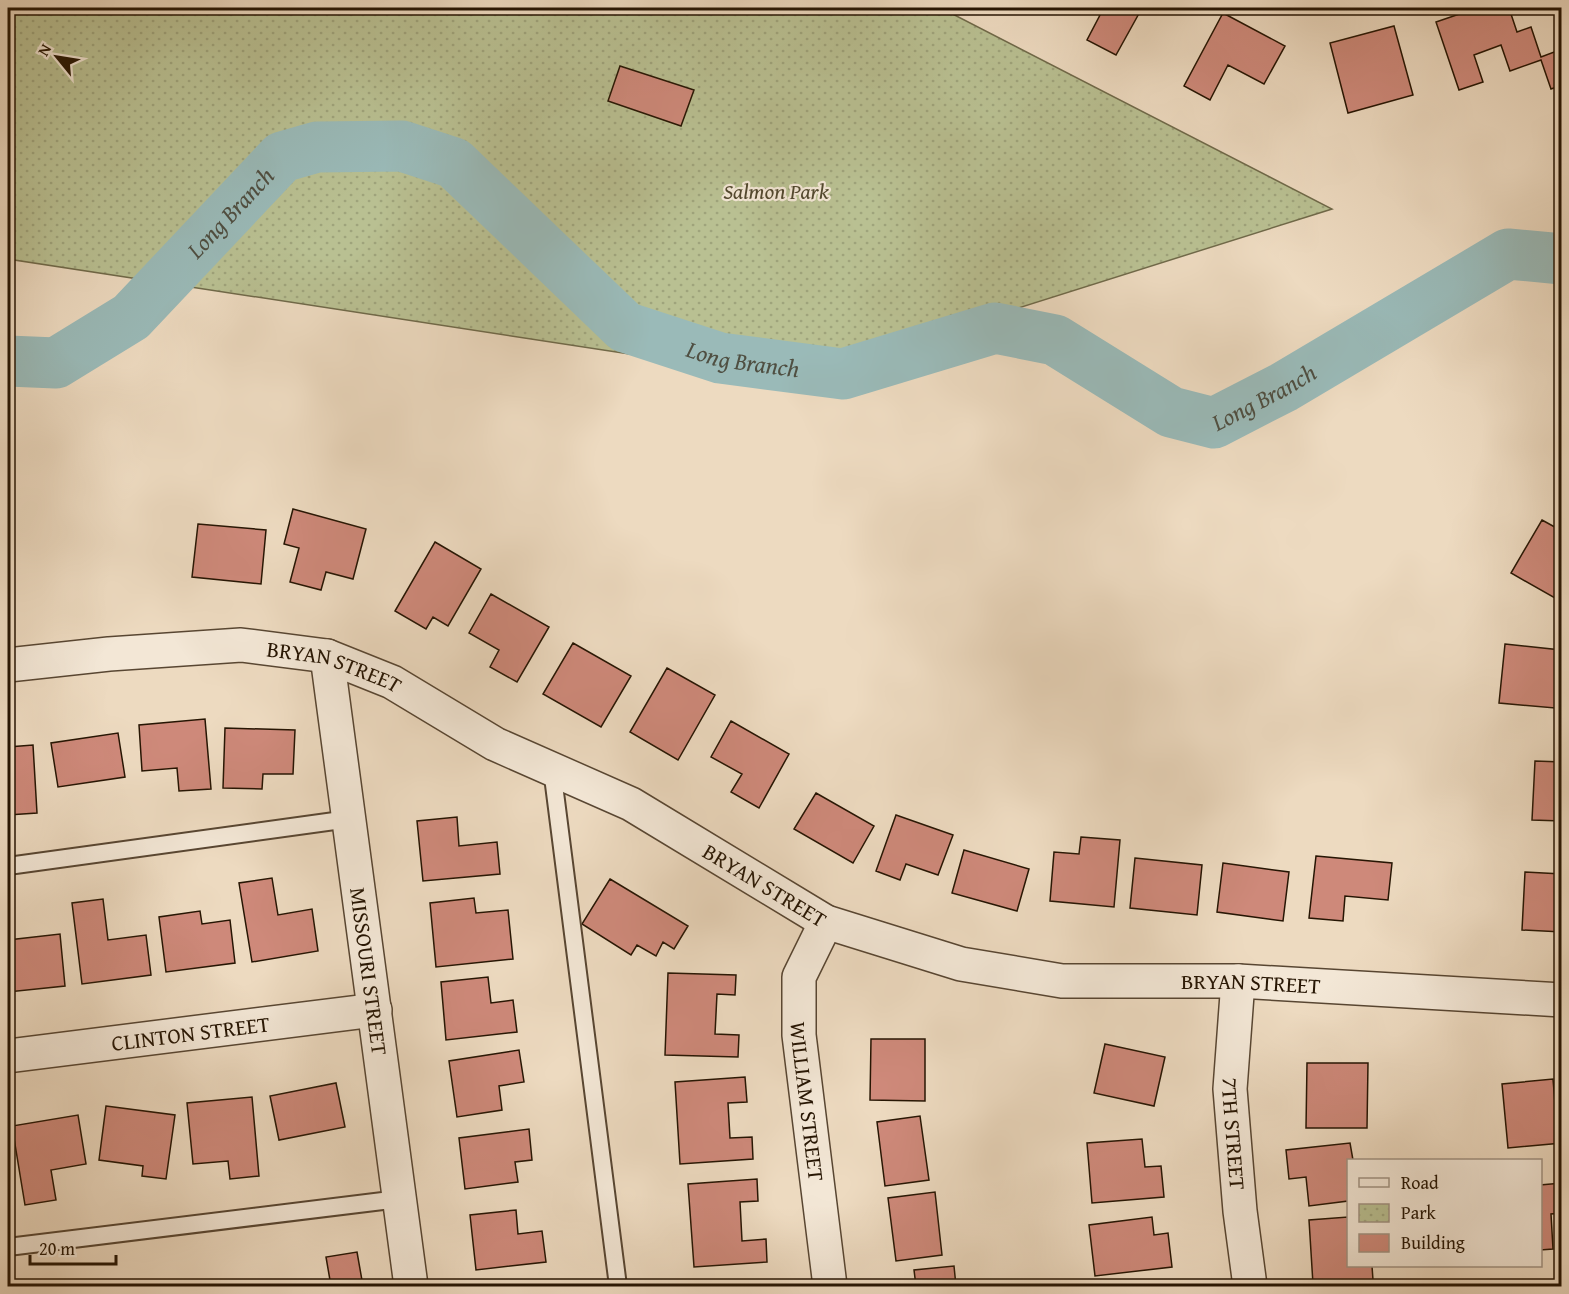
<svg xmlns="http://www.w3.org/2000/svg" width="1569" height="1294" font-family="'Gentium Book Plus',serif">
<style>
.park{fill:url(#park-dots);stroke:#706a4a;stroke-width:1.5}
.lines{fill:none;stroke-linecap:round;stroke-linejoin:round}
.river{stroke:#9abab8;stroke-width:51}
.building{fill:#ce897a;stroke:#261503;stroke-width:1.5}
.service-casing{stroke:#584632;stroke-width:20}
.minor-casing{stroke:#584632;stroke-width:36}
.service{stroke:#f3e7d6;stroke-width:16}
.minor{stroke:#f3e7d6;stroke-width:33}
.labels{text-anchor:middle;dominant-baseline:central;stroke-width:4.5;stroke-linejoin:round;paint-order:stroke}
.park-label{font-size:22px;font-style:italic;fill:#52482e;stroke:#f3e7d6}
.street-label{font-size:22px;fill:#261503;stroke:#f3e7d6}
.water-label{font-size:24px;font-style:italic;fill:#4f4f42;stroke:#f3e7d6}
</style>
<defs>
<pattern id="park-dots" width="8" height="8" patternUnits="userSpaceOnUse" patternTransform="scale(1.5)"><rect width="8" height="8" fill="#b9c092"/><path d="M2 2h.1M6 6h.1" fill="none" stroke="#9fa47c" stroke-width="1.8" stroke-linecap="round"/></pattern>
</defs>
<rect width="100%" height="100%" fill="#eddac0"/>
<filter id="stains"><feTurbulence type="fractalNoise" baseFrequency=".00333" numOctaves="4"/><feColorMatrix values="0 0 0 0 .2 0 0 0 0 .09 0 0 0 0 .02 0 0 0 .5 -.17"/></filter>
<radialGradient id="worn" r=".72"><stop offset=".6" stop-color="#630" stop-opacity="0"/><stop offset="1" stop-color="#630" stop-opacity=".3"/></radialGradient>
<path class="park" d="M8,8h933l391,201 -539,170 -785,-120z"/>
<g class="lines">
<path class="river" id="s1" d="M8,361l48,2 75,-46 151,-160 35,-10 85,-1 52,17 171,164 95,31 123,16 152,-46 60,12 116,72 43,11 70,-36 224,-133 54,5"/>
</g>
<path class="building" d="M1087,8h55l-26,47 -29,-15 13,-25z
M1477,8h32l8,24 14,-5 10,30 21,-8v36l-11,4 -10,-29 -31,11 -9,-26 -27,10 9,27 -24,8 -23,-68z
M1223,13l62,33 -21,38 -36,-19 -18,35 -26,-14z
M1394,26l19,69 -65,18 -18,-70z
M620,66l74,24 -13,36 -73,-25z
M293,509l73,20 -13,50 -27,-7 -5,18 -31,-8 9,-34 -15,-4z
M1542,520l20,11v71l-51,-29z
M198,524l68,6 -5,54 -69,-7z
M435,542l46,27 -33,57 -15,-9 -7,12 -31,-18z
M491,594l58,33 -32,55 -27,-15 9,-17 -30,-17z
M573,643l58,33 -30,51 -58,-33z
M1505,644l56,6 -6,58 -56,-5z
M667,668l48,27 -37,65 -48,-28z
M205,719l6,70 -32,2 -2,-23 -35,3 -3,-46z
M731,721l58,33 -30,54 -28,-16 11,-18 -31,-17z
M225,728l70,2 -2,44h-30l-1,15 -39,-1z
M118,733l7,44 -67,10 -7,-44z
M33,745l4,68 -29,2v-68z
M1535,761l27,1v59l-30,-1z
M816,793l58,33 -21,37 -59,-34z
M896,815l57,20 -15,40 -32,-11 -6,16 -24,-9z
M457,817l2,29 38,-4 3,32 -77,7 -6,-60z
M1081,837l39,3 -6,67 -64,-6 4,-49 25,2z
M964,850l65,19 -12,42 -65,-18z
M1316,856l76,7 -4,37 -43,-4 -2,25 -34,-3z
M1135,858l67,7 -5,50 -67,-7z
M1223,863l66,9 -6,49 -66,-9z
M1525,872l37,2v58l-40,-2z
M272,878l6,37 34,-6 6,42 -66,11 -13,-79z
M610,879l78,47 -14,23 -11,-7 -7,14 -19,-11 -6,10 -49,-31z
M474,898l2,15 32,-3 5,49 -77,8 -6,-64z
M103,899l5,41 38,-5 5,40 -69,9 -10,-81z
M200,911l2,13 28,-4 5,43 -69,9 -7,-55z
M60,934l5,52 -57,6v-52z
M668,973l68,2 -1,20 -18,-1 -2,40 24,1 -1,22 -73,-2z
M488,977l3,26 22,-3 4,32 -71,8 -5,-58z
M871,1039h54v62l-55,-1z
M1105,1044l60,13 -11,49 -60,-13z
M519,1050l5,32 -25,4 3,24 -45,7 -8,-56z
M1307,1063h61l-1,65h-61z
M745,1077l2,25 -19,1 2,35 22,-1 1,22 -73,5 -5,-82z
M1553,1079l3,36 6,-1v29l-54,5 -6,-64z
M336,1083l9,44 -66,13 -9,-44z
M252,1097l7,79 -29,3 -2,-18 -35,3 -6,-61z
M106,1106l69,9 -9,64 -24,-3 1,-10 -44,-6z
M78,1115l8,49 -35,6 5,30 -31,5 -13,-79z
M920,1116l9,64 -44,6 -8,-64z
M529,1129l3,31 -17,2 3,20 -53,7 -6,-51z
M1142,1139l3,28 16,-1 3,31 -72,6 -5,-60z
M1350,1143l3,17h-5v41l-39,5 -3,-29 -17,2 -3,-29z
M757,1179l1,22 -18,1 2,39 24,-2 1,23 -73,5 -6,-83z
M1562,1183v30l-11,1 2,35 -13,1v-65z
M935,1192l7,63 -46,6 -8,-63z
M516,1210l2,24 24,-3 4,31 -70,8 -6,-55z
M1152,1217l2,18 14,-2 4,34 -77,9 -6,-51z
M1348,1217v49h24l1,14 -60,4 -4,-64z
M357,1252l6,34h-32l-5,-29z
M954,1266l2,20h-40l-2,-16z
M772,1280v6h-57z"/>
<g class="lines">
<defs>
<path id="service" d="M552,769l66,517
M8,866l341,-47
M8,1247l391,-48"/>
<g id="minor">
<path id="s2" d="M327,656l84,630"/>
<path id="s3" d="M8,665l101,-11 132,-9 86,11 65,26 103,62 136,60 195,118 135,42 101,17h176l324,19"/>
<path id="s4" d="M826,922l-27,55v58l31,251"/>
<path id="s5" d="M1238,981l-8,108 10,122 10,75"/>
<path id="s6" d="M8,1056l367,-46"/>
</g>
</defs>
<use href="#service" class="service-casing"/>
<use href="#minor" class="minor-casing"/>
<use href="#service" class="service"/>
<use href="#minor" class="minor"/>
</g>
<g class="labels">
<g class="park-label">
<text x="776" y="191">Salmon Park</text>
</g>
<g class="street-label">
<text stroke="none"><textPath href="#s3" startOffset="330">BRYAN STREET</textPath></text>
<text stroke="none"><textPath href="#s3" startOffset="816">BRYAN STREET</textPath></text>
<text stroke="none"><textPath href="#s2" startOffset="318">MISSOURI STREET</textPath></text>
<text stroke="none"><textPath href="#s3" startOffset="1320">BRYAN STREET</textPath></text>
<text stroke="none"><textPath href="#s6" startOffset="184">CLINTON STREET</textPath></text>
<text stroke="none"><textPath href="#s4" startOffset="186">WILLIAM STREET</textPath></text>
<text stroke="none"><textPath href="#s5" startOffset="153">7TH STREET</textPath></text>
</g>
<g class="water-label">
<text stroke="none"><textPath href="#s1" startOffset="280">Long Branch</textPath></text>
<text stroke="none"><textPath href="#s1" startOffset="892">Long Branch</textPath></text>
<text stroke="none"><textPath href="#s1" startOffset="1450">Long Branch</textPath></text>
</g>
</g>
<rect width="1569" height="1294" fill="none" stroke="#eddac0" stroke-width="30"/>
<rect x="9" y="9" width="1551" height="1276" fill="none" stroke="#261503" stroke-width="3"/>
<rect x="15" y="15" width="1539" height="1264" fill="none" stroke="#261503" stroke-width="1.5"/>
<rect x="1347" y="1159" width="195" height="108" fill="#f3e7d6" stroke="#a19382" stroke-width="1.5"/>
<rect x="1359" y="1178" width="30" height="9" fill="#f3e7d6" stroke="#a19382" stroke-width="1.5"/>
<text x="1401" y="1189" font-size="18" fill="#261503">Road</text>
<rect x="1359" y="1204" width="30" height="18" fill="url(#park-dots)" stroke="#a19382" stroke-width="1.5"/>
<text x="1401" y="1219" font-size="18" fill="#261503">Park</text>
<rect x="1359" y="1234" width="30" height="18" fill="#ce897a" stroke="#a19382" stroke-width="1.5"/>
<text x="1401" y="1249" font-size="18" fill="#261503">Building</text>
<g transform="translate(57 57) rotate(300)" stroke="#f3e7d6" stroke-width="4.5" paint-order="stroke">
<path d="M0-4.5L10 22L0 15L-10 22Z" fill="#261503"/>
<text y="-9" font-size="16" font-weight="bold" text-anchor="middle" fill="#261503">N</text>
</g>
<path d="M30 1255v9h86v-9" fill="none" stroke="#261503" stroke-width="3"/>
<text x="39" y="1255" font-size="18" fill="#261503" stroke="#f3e7d6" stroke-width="4.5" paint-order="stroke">20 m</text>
<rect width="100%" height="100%" filter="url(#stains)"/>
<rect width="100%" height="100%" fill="url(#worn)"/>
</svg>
